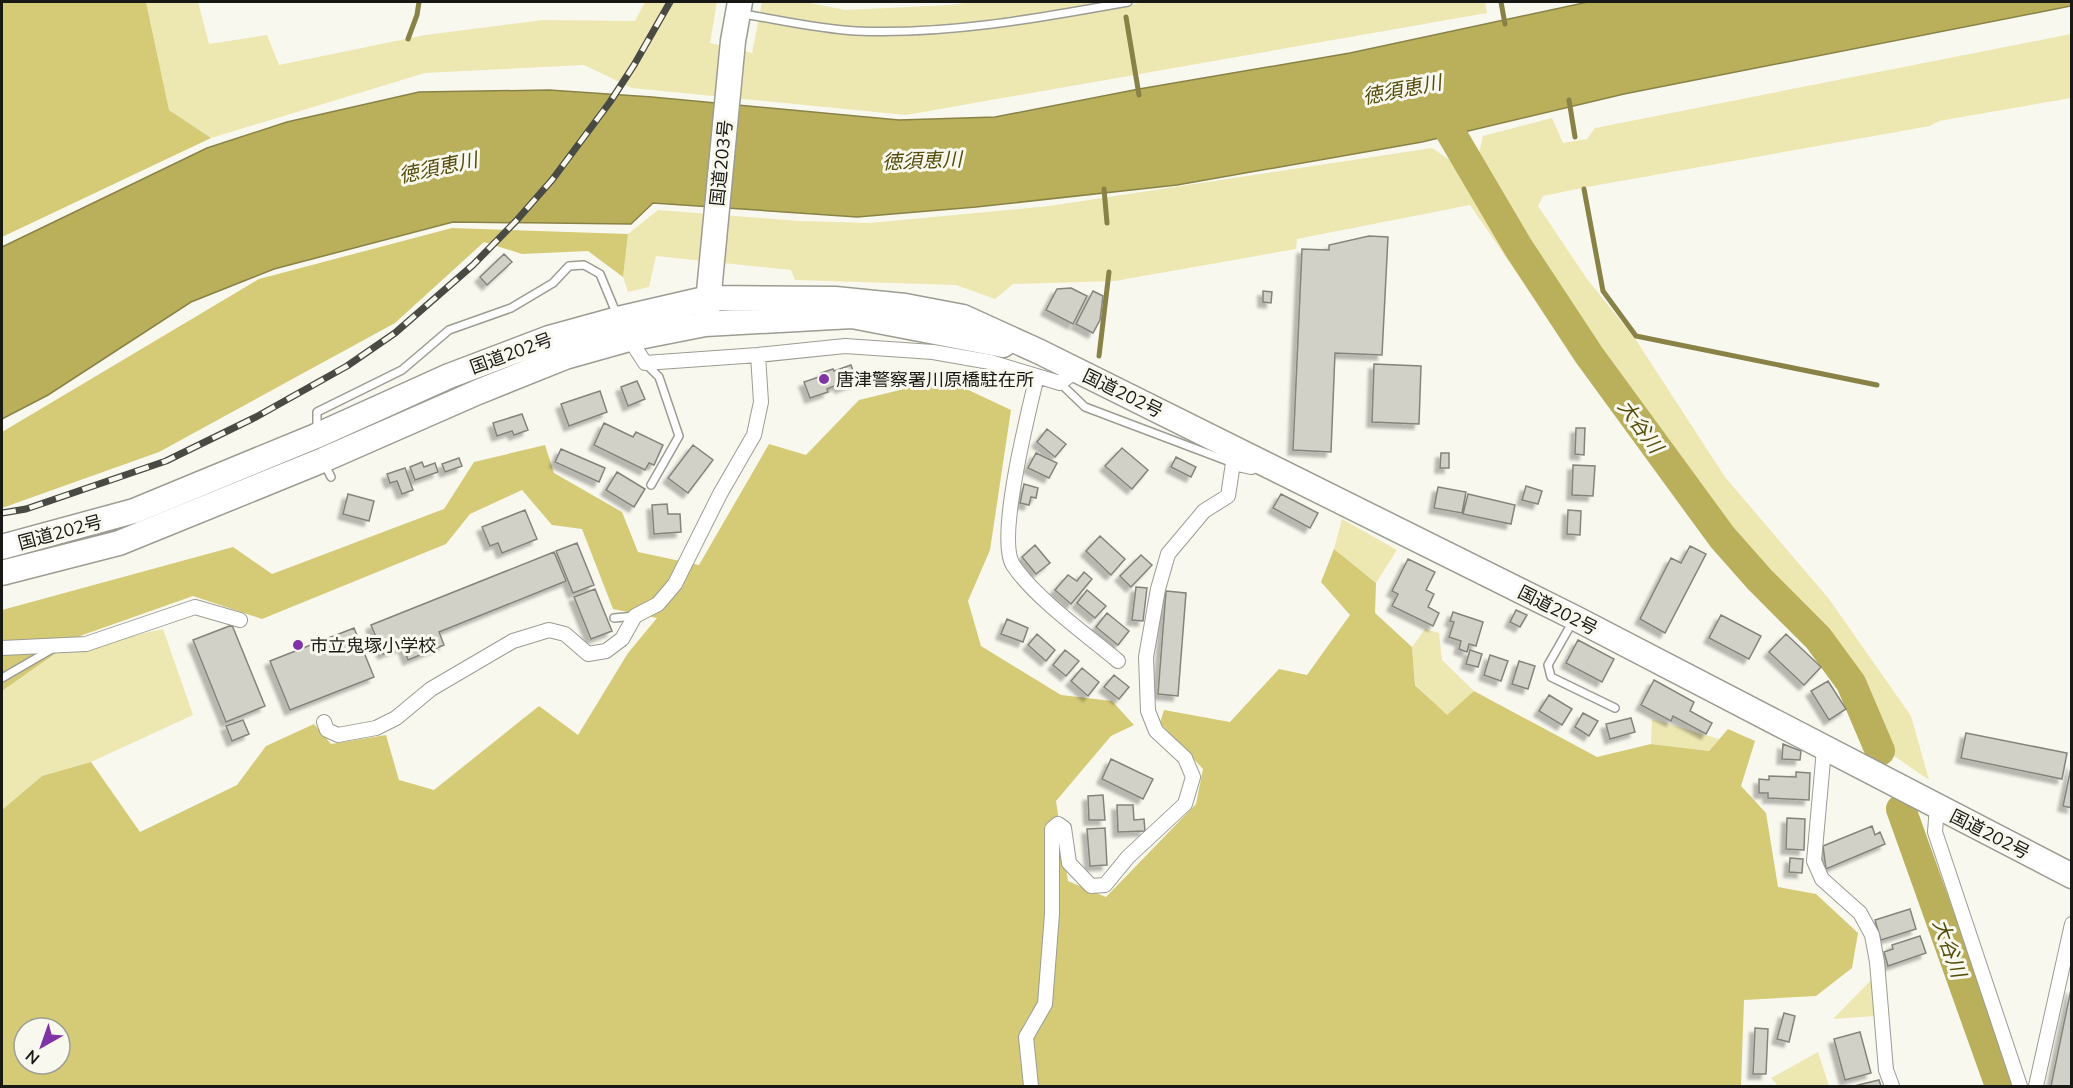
<svg xmlns="http://www.w3.org/2000/svg" width="2073" height="1088" font-family="Mulish,'Noto Sans JP',sans-serif">
<style>
.green{fill:#ede7b2}
.forest{fill:#d5ca76;fill-rule:evenodd}
.water{fill:#bab05c;stroke:#898246;stroke-width:1.5}
.lines{fill:none;stroke-linecap:round;stroke-linejoin:round}
.stream{stroke:#898246;stroke-width:5}
.river{stroke:#bab05c;stroke-width:30}
.building{fill:#d2d1c8;stroke:#85847c;stroke-width:1.5;filter:url(#shadow)}
.lane-casing{stroke:#9c9c93;stroke-width:10}
.street-casing{stroke:#9c9c93;stroke-width:16}
.highway-casing{stroke:#9c9c93;stroke-width:27}
.lane{stroke:#fff;stroke-width:7}
.street{stroke:#fff;stroke-width:14}
.highway{stroke:#fff;stroke-width:24}
.rail-casing{stroke:#4a4a45;stroke-width:7}
.rail{stroke:#f9f8ef;stroke-width:4.5;stroke-dasharray:14;stroke-linecap:butt}
.poi-dot{fill:#7f33a5;stroke:#f9f8ef;stroke-width:2}
.labels{text-anchor:middle;dominant-baseline:central;stroke-width:6;stroke-linejoin:round;paint-order:stroke}
.street-label{font-size:18px;fill:#181814;stroke:#f9f8ef}
.poi-label{font-size:18px;fill:#181814;stroke:#f9f8ef;text-anchor:start}
.water-label{font-size:20px;font-style:italic;fill:#544c09;stroke:#f9f8ef}
</style>
<defs>
<filter id="shadow"><feDropShadow dx="-5" dy="5" stdDeviation="1.5" flood-color="#0004"/></filter>
</defs>
<rect width="100%" height="100%" fill="#f9f8ef"/>
<path class="green" d="M146,2h52l11,42 58,-9 12,30 146,-30 118,-15 92,1 10,-19h72l-7,41 42,10 10,-51h43l40,8 106,-5 20,-3h134l4,8 34,-8h342l2,11 -581,102 -274,-27 -48,-23 -159,8 -214,65 -42,-28z
M2071,34v64l-132,23 -9,5 -343,61 -44,9 -5,10 49,73 49,61 89,137 104,122 82,117 18,64 -35,-24 -33,-80 -130,-143 -136,-183 -118,-189 6,-25 69,-18 11,25 24,-4 8,-11z
M1432,148l22,15 124,199 -108,-157 -173,34 -1,10 -181,32 -102,3 -18,15 -39,-14 -161,-5 -4,-10 -135,-14 -7,31 -21,5 -5,-15 5,-43 30,-24 141,11 71,2 179,-17z
M1342,519l55,31 -21,33 -42,-34z
M163,629l30,86 -102,47 -49,14 -40,34v-119l52,-37z
M1425,629l14,4 3,27 32,31 -27,25 -32,-32 -3,-37z
M1652,719l67,20 -10,12 -58,-7z
M1876,975v41l-43,3z
M1818,1052l11,34h-51l-7,-8z"/>
<path class="forest" d="M2,2h144l23,108 42,28 -209,99z
M452,228l176,6 -5,43 -35,-26 -66,3 -38,-12 -89,81 -236,129 -157,56v-76l257,-153z
M945,379l66,31 -21,140 -22,51 13,45 80,49 51,6 22,24 -23,11 -55,65 12,80 38,16 90,-93 7,-35 -43,-46 4,-13 66,12 49,-53 28,6 43,-60 -29,-33 13,-33 42,34 -1,30 37,34 3,38 32,30 27,-24 123,66 54,-13 58,7 19,-22 27,12 -14,45 25,27 12,74 38,7 42,39 -6,35 -36,28 -72,4 -3,86h-1739v-276l40,-34 49,-14 49,70 97,-47 29,-39 48,-22 17,20 55,-9 13,45 35,10 105,-84 39,29 50,-82 29,-35 -44,-9 -31,-80 -30,-4 -30,-35 -52,24 -24,30 -184,75 -69,-23 -113,40 -78,55v-81l231,-63 39,27 172,-65 30,-47 71,-17 9,28 68,39 16,40 61,13 70,-121 37,11 53,-55zM24,1028h36v36h-36z"/>
<path class="water" d="M1588,2h483v4l-447,88 -202,48 -245,43 -201,22 -119,10 -204,-14 -22,21 -178,-2 -179,47 -83,33 -143,93 -46,24v-172l205,-99 80,-26 132,-30 130,-2 103,7 247,23 96,-3 144,-28 211,-36z"/>
<g class="lines">
<path class="stream" d="M1501,2l4,22
M1126,17l13,78
M408,39l9,-24 2,-13
M1569,100l6,37
M1104,189l3,34
M1584,189l19,102 33,45 241,49
M1099,356l10,-84"/>
<path class="river" d="M1431,99l87,148 71,108 133,182 38,43 58,58 33,45 29,68
M1901,809l99,277"/>
</g>
<path class="building" d="M1369,236l19,1 -6,118 -47,-2 -4,99 -38,-2 9,-201 27,1v-5z
M504,254l8,8 -25,23 -7,-8z
M1071,288l16,8 -14,28 -27,-14 11,-21z
M1093,291l10,5 -3,24 -7,13 -17,-9z
M1263,291l9,1 -1,11 -8,-1z
M1374,364l47,2 -2,58 -47,-2z
M851,365l6,17 -17,6 -1,-4 -12,5 1,3 -18,6 -6,-16 18,-6 -1,-3 12,-4 1,2z
M637,381l8,18 -17,7 -7,-19z
M600,391l7,21 -38,14 -8,-22z
M522,414l6,16 -14,5 -2,-4 -15,5 -4,-13z
M604,423l29,14 3,-5 27,13 -9,20 -5,-2 -4,7 -51,-25z
M1576,428h9l-1,27 -9,-1z
M1047,429l19,15 -11,13 -18,-15z
M693,445l20,15 -25,33 -20,-15z
M1122,448l26,22 -16,19 -27,-23z
M561,449l44,19 -6,14 -44,-20z
M1036,453l21,10 -8,15 -21,-10z
M1441,453h8v15h-9z
M1176,457l20,10 -5,10 -20,-10z
M459,458l3,8 -17,6 -3,-8z
M422,462l2,5 11,-4 3,9 -23,8 -5,-13z
M1573,465l22,1 -2,30 -21,-1z
M405,468l8,22 -11,4 -5,-13 -7,2 -3,-9z
M617,472l28,17 -11,18 -28,-17z
M1024,484l14,4 -2,10 -5,-1 -2,8 -9,-2z
M1526,486l16,5 -4,13 -16,-4z
M1438,487l28,5 -4,21 -28,-5z
M348,494l26,7 -5,20 -26,-7z
M1281,494l37,19 -8,15 -37,-20z
M1468,494l47,11 -4,19 -48,-10z
M667,504l1,10h12l1,18 -27,2 -2,-29z
M525,510l12,29 -35,14 -4,-10 -8,3 -8,-19z
M1568,510l13,1 -1,24 -13,-1z
M1100,536l25,23 -14,16 -25,-24z
M577,543l17,42 -21,8 -17,-42z
M1035,545l15,18 -14,11 -14,-17z
M1690,546l16,8 -41,79 -25,-14 31,-61 10,5z
M554,552l12,29 -127,51 5,13 -36,15 -5,-14 -20,8 -12,-29z
M1141,555l11,10 -21,22 -11,-11z
M1408,559l27,13 -9,18 8,4 -6,13 11,6 -6,13 -41,-20 6,-12 -6,-3z
M1084,572l8,7 -21,25 -16,-14 13,-15 9,6z
M1136,587l11,1 -4,33 -11,-1z
M595,589l17,42 -21,8 -17,-42z
M1087,590l19,16 -11,12 -18,-15z
M1166,591l20,2 -8,103 -20,-2z
M1516,610l11,5 -7,12 -10,-5z
M1453,612l30,10 -7,24 -7,-2 -2,8 -8,-3 2,-8 -12,-4 5,-15 -4,-1z
M1107,613l22,18 -11,14 -22,-18z
M1721,615l40,21 -12,23 -40,-21z
M1007,619l21,9 -5,14 -22,-8z
M232,625l33,81 -39,16 -33,-82z
M354,628l20,49 -84,33 -20,-49z
M1037,634l18,16 -9,11 -18,-16z
M1786,634l35,33 -17,18 -35,-33z
M1578,640l36,19 -12,23 -36,-19z
M1065,650l14,11 -13,15 -13,-11z
M1470,650l12,4 -4,13 -12,-3z
M1490,655l18,6 -7,20 -17,-6z
M1519,661l16,5 -7,23 -16,-5z
M1082,668l17,14 -11,14 -17,-15z
M1114,675l15,12 -10,12 -15,-12z
M1654,680l40,22 -4,9 22,12 -6,11 -33,-18 -2,5 -30,-16z
M1828,681l18,28 -17,11 -18,-29z
M1549,695l23,14 -10,16 -23,-14z
M1583,713l15,8 -9,15 -14,-9z
M1631,718l4,14 -25,7 -4,-15z
M243,720l6,14 -17,7 -6,-15z
M1966,733l101,20 -5,26 -101,-21z
M1783,744l18,7 -1,9 -18,-1z
M1111,759l42,20 -10,20 -41,-20z
M2072,763v45l-9,-2z
M1796,772l14,1 -1,27 -41,-2v-5h-9v-14l10,1v-4l27,1z
M1103,795l2,25h-16l-1,-24z
M1117,805h16l1,15 10,-1 1,12 -27,1z
M1787,818l18,1 -1,31 -18,-1z
M1872,826l3,9 5,-3 5,12 -59,25 -3,-23z
M1105,828l2,37 -17,1 -3,-37z
M1790,858l13,1 -1,14 -13,-1z
M1910,909l6,20 -35,11 -6,-20z
M1920,936l6,17 -38,13 -4,-14 9,-3 -1,-4z
M2072,989v97h-21l20,-97z
M1784,1013l11,3 -6,26 -12,-3z
M1755,1028l13,1 -2,45h-13z
M1860,1032l11,41 -26,7 -11,-41z
M1879,1080l2,6h-27z"/>
<g class="lines">
<defs>
<path id="lane" d="M743,14c37,6 75,15 113,17 91,4 183,-13 272,-29
M645,363l14,14 20,59 -28,49
M1060,383l25,24 148,56
M317,431v-19l85,-42 47,-40 62,-22 42,-25 16,-17 15,-1 16,9 17,41
M324,463l7,14
M614,618l21,-2
M1572,623l-24,42 3,12 64,31
M2,678l50,-29"/>
<path id="street" d="M627,335l18,28 113,-8 87,-9 88,6 57,10 70,21 17,-13
M1037,376c-8,34 -41,162 -24,189 22,33 74,70 105,96
M2,648l84,-4 109,-37 45,13
M324,722l3,8 11,5 38,-7 20,-10 35,-29 82,-48 36,-11 16,4 23,20 18,-3 16,-12 13,-23 23,-12 17,-20 45,-90 34,-59 7,-33 -3,-47
M1824,749l-10,112 8,18 38,34 12,22 5,27 9,108 6,16
M1937,806l-2,26 85,254
M1031,1086l-5,-49 19,-33 7,-90v-85l6,-5 6,4 5,35 22,23 14,-1 23,-28 57,-53 8,-27 -8,-19 -29,-27 -8,-20 -2,-54 12,-68 10,-35 36,-43 24,-15 5,-33 18,4 4,-2
M2036,1086l36,-162"/>
<path id="highway" d="M707,313l26,-272 7,-39
M2,547l132,-36 182,-75 133,-60 100,-38 69,-19 91,-21 126,1 70,7 58,11 77,35 535,266 497,258
M2,573l117,-30 204,-83 155,-68 87,-35 64,-18 76,-15 147,-8 151,29"/>
</defs>
<use href="#lane" class="lane-casing"/>
<use href="#street" class="street-casing"/>
<use href="#highway" class="highway-casing"/>
<use href="#lane" class="lane"/>
<use href="#street" class="street"/>
<use href="#highway" class="highway"/>
<defs>
<path id="rail" d="M2,513l24,-4 140,-48 90,-44 91,-51 48,-33 78,-68 43,-44 36,-41 58,-78 24,-37 36,-63"/>
</defs>
<use href="#rail" class="rail-casing"/>
<use href="#rail" class="rail"/>
</g>
<g class="poi-dot">
<circle cx="824" cy="379" r="6"/>
<circle cx="298" cy="645" r="6"/>
</g>
<g class="labels">
<g class="street-label">
<text transform="translate(721 163) rotate(-84)">国道203号</text>
<text transform="translate(511 353) rotate(-20)">国道202号</text>
<text transform="translate(1123 393) rotate(26)">国道202号</text>
<text transform="translate(60 532) rotate(-15)">国道202号</text>
<text transform="translate(1558 610) rotate(27)">国道202号</text>
<text transform="translate(1990 834) rotate(27)">国道202号</text>
</g>
<g class="poi-label">
<text x="836" y="379">唐津警察署川原橋駐在所</text>
<text x="310" y="645">市立鬼塚小学校</text>
</g>
<g class="water-label">
<text transform="translate(1402 89) rotate(-11)">徳須恵川</text>
<text transform="translate(922 160) rotate(-2)">徳須恵川</text>
<text transform="translate(438 167) rotate(-12)">徳須恵川</text>
<text transform="translate(1641 426) rotate(54)">大谷川</text>
<text transform="translate(1950 948) rotate(70)">大谷川</text>
</g>
</g>
<rect width="2073" height="1088" fill="none" stroke="#181814" stroke-width="6"/>
<g transform="translate(42 1046) rotate(220)"><circle r="28" fill="#f9f8ef" stroke="#9f9e97" stroke-width="1.5"/>
<path d="M0-4.5L10 22L0 15L-10 22Z" fill="#7f33a5"/>
<text y="-9" font-size="16" font-weight="bold" text-anchor="middle" fill="#181814">N</text>
</g>
</svg>
